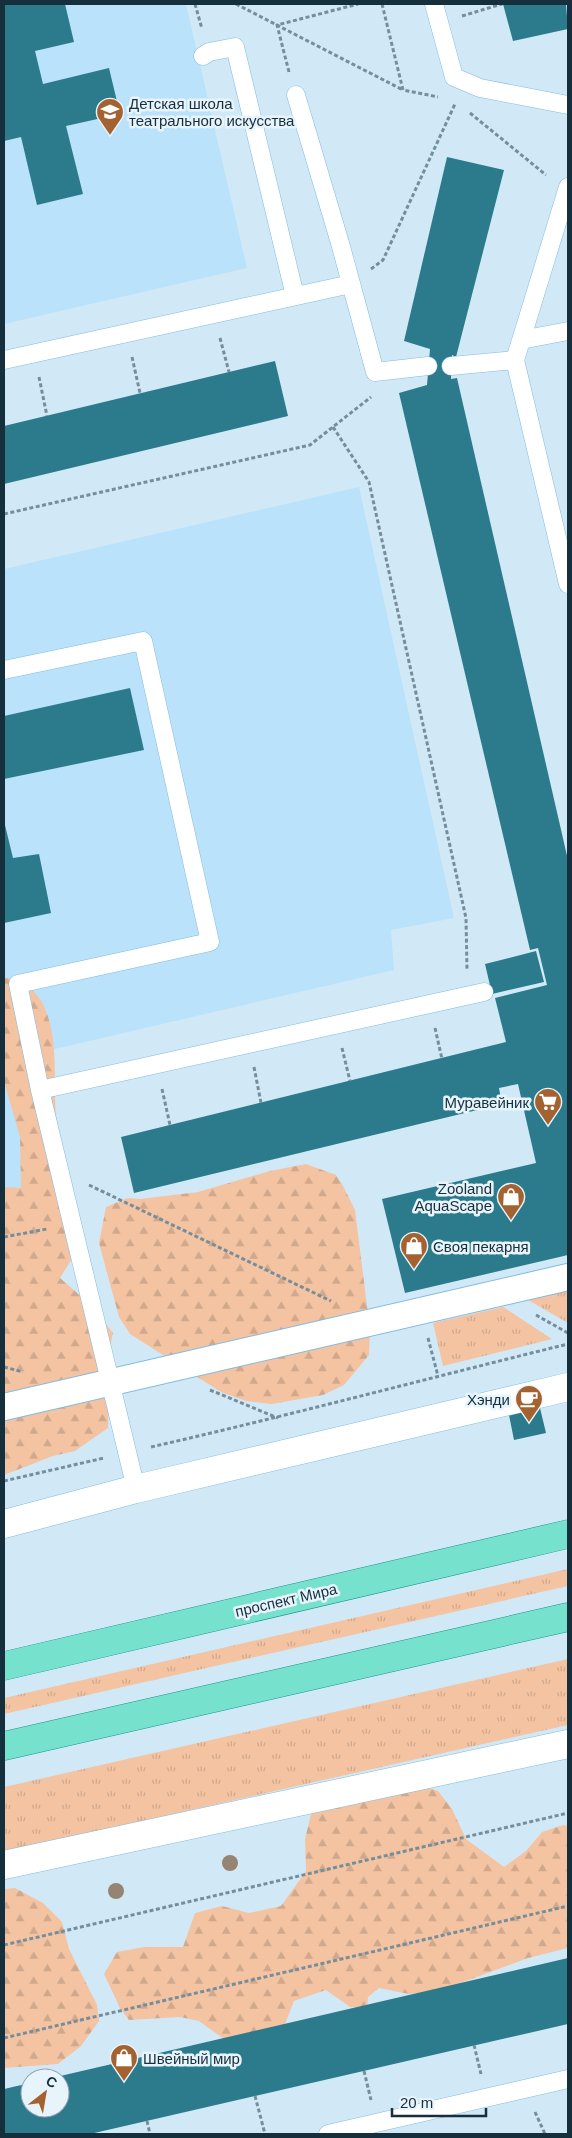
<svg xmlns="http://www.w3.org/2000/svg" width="572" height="2138" font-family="Arial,sans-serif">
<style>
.built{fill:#bae2fb}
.grass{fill:url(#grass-tufts)}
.forest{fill:url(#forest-firs)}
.building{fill:#2c7b8c}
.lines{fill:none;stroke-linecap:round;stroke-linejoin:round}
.service-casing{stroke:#81bcdf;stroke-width:19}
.pedestrian-casing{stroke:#81bcdf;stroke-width:28}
.minor-casing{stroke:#81bcdf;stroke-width:29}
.primary-casing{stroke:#199686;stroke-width:29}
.path{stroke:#768e9c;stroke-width:3;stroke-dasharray:4 2.5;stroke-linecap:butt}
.service{stroke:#fff;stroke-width:18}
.pedestrian{stroke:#fff;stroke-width:26}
.minor{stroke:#fff;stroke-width:28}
.primary{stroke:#76e2ce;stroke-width:28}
.tree{fill:#968470}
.labels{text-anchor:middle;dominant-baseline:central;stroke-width:5;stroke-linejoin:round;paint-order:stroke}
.poi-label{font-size:15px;fill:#162f3d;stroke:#e8f4fb;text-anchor:start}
.street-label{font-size:15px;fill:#162f3d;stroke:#e8f4fb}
</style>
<defs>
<pattern id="grass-tufts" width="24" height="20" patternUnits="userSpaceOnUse" patternTransform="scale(1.25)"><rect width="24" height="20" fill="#f4c3a2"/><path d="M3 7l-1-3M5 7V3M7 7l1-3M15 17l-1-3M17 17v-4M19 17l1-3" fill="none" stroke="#d0a88c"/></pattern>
<pattern id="forest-firs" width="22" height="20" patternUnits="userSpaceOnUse" patternTransform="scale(1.25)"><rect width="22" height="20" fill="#f4c3a2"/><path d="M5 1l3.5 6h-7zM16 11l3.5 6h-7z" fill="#d0a88c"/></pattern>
</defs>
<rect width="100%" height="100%" fill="#d1e9f7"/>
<path class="built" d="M4,4h182l61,264 -243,56z
M359,487l95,431 -63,12 3,40 -382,89 31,142 -39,8v-640z"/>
<path class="grass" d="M568,1290v33l-40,-23z
M503,1307l49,32 -109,27 -10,-43z
M568,1569v17l-564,128v-16z
M568,1659v66l-564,127v-65z"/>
<path class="forest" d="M4,978l18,1c6,7 13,13 18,20 20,33 13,80 16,117 4,44 15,88 23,131l-19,31 32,28 21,27 -3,15 -2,80 -33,23 -22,5 -49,19v-288l17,1 -1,-51 -16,-56z
M306,1164l30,11 7,11 12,24 15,120 -1,25 -25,30 -21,10 -51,9 -26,-3 -25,-9 -91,-58 -11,-17 -20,-74 7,-36 22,-9 12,1 58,-7 72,-21z
M414,1783l24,8 14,18 14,30 38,28 22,-16 16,-19 21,-7 5,1v122l-40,10 -92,34 -27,2 -30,-6 -11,9 -1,11 -17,-1 -24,-17 -32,11 -11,28 -52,15 -32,-23 -19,-4 -51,3 -9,-12 -16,-34 13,-22 27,-5h39l12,-34 27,-7 27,7 32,-7 25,-35 -1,-32 7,-29z
M15,1888l28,15 19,19 7,27 28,56 2,16 -18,25 -23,18 -54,4v-179z"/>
<path class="building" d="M4,4h61l9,38 -39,9 8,33 66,-16 11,46 -54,12 17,68 -46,11 -16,-68 -17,4z
M503,4h63l2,25 -55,12z
M447,157l57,13 -48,187 -4,-2 -1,24 6,-1 111,482v395l-163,38 -23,-94 154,-36 -18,-79 -19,4 3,16 -368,89 -13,-56 385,-95 -11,-44 52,-13 -9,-37 -8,2 -131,-557 28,-8 3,-36 -26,-8z
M275,361l13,55 -284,68v-58z
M130,688l14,62 -140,29v-63z
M4,821l9,37 26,-4 12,59 -47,10z
M536,951l8,31 -52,12 -7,-30z
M540,1408l6,25 -32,7 -5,-25z
M568,1958v66l-478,110h-86v-45l26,-6v25h30v-30l-4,-1z"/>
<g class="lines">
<defs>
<path id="service" d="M434,4l20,73 26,11 88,17
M203,56l6,-4 26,-5 60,249
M296,95l44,148 35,129 53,-6
M568,187l-53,173 53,224
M521,340l47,-9
M4,360l347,-76
M451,366l64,-6
M4,670l139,-29 67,301 -192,42 22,106
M136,1489l-96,-399 444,-98
M328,2134l240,-55"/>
<path id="pedestrian" d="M4,1407l564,-130"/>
<path id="minor" d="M4,1524l132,-35 432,-102
M4,1865l564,-121"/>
<path id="primary" d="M4,1666l564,-132
M4,1746l564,-129"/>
</defs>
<use href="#service" class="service-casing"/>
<use href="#pedestrian" class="pedestrian-casing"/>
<use href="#minor" class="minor-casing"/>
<use href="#primary" class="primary-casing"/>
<path class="path" d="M195,4l7,25
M236,4l167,86
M382,4l21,86 35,7
M462,16l40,-12
M289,72l-12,-47 81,-21
M470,113l76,62
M371,269l12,-9 72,-156
M220,338l9,34
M132,357l8,36
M39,377l8,39
M333,427l36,55 97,436 1,52
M4,514l306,-69 61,-48
M435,1028l7,31
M342,1048l8,33
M254,1067l7,36
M162,1089l8,36
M89,1185l242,116
M4,1237l43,-8
M536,1315l32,18
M428,1338l10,38
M4,1367l19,5
M210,1390l68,28
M151,1447c140,-32 278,-69 417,-103
M4,1481l100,-23
M4,1945l564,-132
M4,2038l564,-132
M474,2045l7,29
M364,2071l7,29
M255,2096l10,38
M535,2112l10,22
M147,2121l3,13"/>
<use href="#service" class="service"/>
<use href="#pedestrian" class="pedestrian"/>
<use href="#minor" class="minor"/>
<use href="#primary" class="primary"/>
</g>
<g class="tree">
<circle cx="230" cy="1863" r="8"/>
<circle cx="116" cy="1891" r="8"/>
</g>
<defs>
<symbol id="school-pin" viewBox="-11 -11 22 30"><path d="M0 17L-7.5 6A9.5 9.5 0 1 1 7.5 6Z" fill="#a46230" stroke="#e8f4fb"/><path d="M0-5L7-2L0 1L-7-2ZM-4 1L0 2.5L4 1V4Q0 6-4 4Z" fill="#fff"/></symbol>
<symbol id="supermarket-pin" viewBox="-11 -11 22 30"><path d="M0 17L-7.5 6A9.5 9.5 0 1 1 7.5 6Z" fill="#a46230" stroke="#e8f4fb"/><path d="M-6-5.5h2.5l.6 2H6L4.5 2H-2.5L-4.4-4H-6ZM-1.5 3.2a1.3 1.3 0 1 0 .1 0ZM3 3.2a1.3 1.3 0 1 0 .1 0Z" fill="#fff"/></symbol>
<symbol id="shop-pin" viewBox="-11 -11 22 30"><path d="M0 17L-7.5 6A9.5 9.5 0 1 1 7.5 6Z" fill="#a46230" stroke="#e8f4fb"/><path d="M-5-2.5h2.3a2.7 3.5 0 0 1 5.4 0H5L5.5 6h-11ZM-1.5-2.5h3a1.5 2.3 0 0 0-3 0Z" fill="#fff"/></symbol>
<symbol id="cafe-pin" viewBox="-11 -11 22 30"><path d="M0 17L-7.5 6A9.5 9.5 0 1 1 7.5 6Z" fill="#a46230" stroke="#e8f4fb"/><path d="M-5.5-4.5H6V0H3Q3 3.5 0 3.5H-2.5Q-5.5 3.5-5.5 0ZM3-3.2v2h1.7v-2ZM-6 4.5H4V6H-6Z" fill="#fff"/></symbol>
</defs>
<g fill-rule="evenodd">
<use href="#school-pin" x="94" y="96" width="32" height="43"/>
<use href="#supermarket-pin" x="532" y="1086" width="32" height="43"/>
<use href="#shop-pin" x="495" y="1181" width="32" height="43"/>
<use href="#shop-pin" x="398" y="1230" width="32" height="43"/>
<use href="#cafe-pin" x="513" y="1383" width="32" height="43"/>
<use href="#shop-pin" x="108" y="2042" width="32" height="43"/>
</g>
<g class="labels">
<g class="poi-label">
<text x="129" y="103">Детская школа<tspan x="129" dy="17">театрального искусства</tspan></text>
<text x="529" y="1102" text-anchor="end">Муравейник</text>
<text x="492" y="1188" text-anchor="end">Zooland<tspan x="492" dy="17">AquaScape</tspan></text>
<text x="433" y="1246">Своя пекарня</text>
<text x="510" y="1399" text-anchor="end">Хэнди</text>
<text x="143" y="2058">Швейный мир</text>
</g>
<g class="street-label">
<text transform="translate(286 1600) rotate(-13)">проспект Мира</text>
</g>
</g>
<rect width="572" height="2138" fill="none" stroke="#162f3d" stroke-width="10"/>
<g transform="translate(45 2093) rotate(31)"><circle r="24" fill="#e8f4fb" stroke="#94a5af"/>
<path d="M0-4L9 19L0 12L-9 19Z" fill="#a46230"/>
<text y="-8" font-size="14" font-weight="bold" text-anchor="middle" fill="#162f3d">С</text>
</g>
<path d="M392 2108v8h94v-8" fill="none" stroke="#162f3d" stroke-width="2.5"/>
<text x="400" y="2108" font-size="15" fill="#162f3d" stroke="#e8f4fb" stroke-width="4" paint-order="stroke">20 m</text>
</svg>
